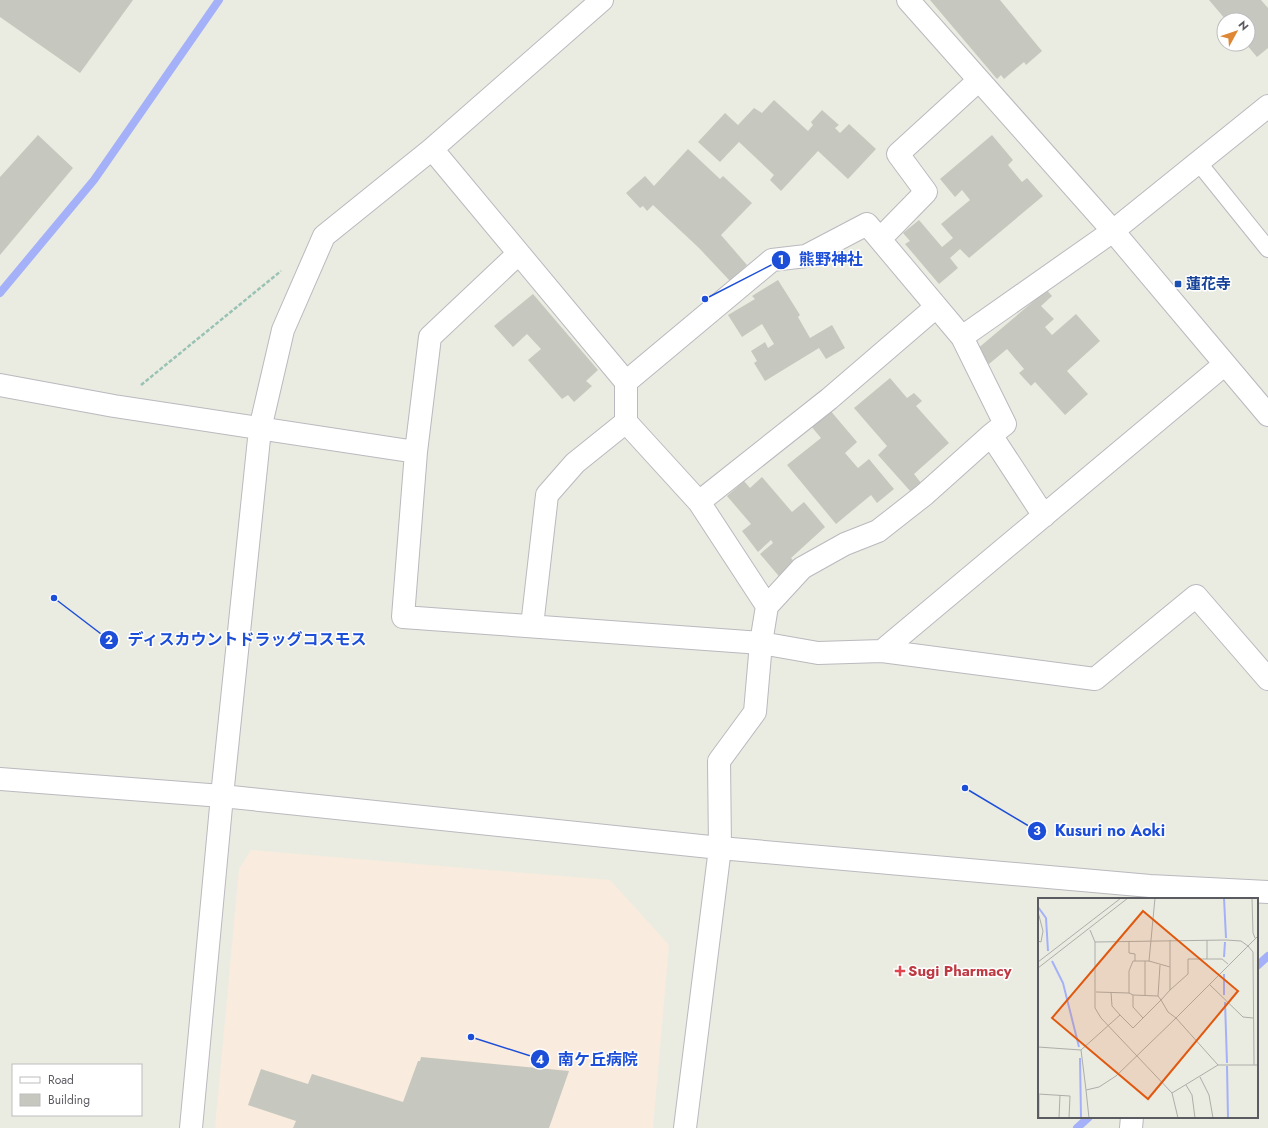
<svg xmlns="http://www.w3.org/2000/svg" width="1268" height="1128" font-family="Jost,'Noto Sans JP',sans-serif">
<style>
.medical{fill:#f9ebdd}
.lines{fill:none;stroke-linecap:round;stroke-linejoin:round}
.stream{stroke:#a4b1f9;stroke-width:8}
.building{fill:#c6c7be}
.service-casing{stroke:#b9b9bf;stroke-width:18}
.minor-casing{stroke:#b9b9bf;stroke-width:24}
.tertiary-casing{stroke:#b9b9bf;stroke-width:24}
.path{stroke:#99c2b5;stroke-width:2.5;stroke-dasharray:4 2;stroke-linecap:butt}
.service{stroke:#fff;stroke-width:16}
.minor{stroke:#fff;stroke-width:22}
.tertiary{stroke:#fff;stroke-width:22}
.transit-dot{fill:#1a4fb4;stroke:#fff;stroke-width:1.5}
.health-dot{fill:#e0444e;stroke:#fff;stroke-width:1.5}
.labels{text-anchor:middle;dominant-baseline:central;stroke-width:3;stroke-linejoin:round;paint-order:stroke}
.transit-label{font-size:15px;font-weight:bold;fill:#164399;stroke:#fff;text-anchor:start}
.health-label{font-size:15px;font-weight:bold;fill:#be3a42;stroke:#fff;text-anchor:start}
.inset-river{fill:none;stroke:#a4b1f9;stroke-width:2}
.inset-road{fill:none;stroke:#acaeaa;stroke-width:1}
.view{fill:#e15910;fill-opacity:0.15;stroke:#e15910;stroke-width:2}
.inset-edge{fill:none;stroke:#5a5a61;stroke-width:2}
.leader{fill:none;stroke:#1d4ed8;stroke-width:1.5}
.callout-dot{fill:#1d4ed8;stroke:#fff;stroke-width:1.5}
.mark-label{font-size:12px;text-anchor:middle;font-weight:bold;fill:#fff}
.callout-label{font-size:16px;text-anchor:middle;font-weight:bold;fill:#1d4ed8;stroke:#fff;stroke-width:3;stroke-linejoin:round;paint-order:stroke}
</style>
<rect width="100%" height="100%" fill="#eaece1"/>
<path class="medical" d="M251,850l359,30 59,65 -16,183h-438l24,-259z"/>
<g class="lines">
<path class="stream" d="M0,293l94,-113 125,-180
M1257,966l11,-10
M1077,1128l12,-11"/>
</g>
<path class="building" d="M0,0h133l-53,73 -80,-56z
M930,0h70l42,51 -16,14 -2,-3 -20,17 -3,-4 -4,4z
M1209,0h52l7,8v40l-11,9 -11,-13h2v-24h-22z
M774,100l34,31 5,-6 -2,-3 11,-12 17,15 -4,3 5,5 9,-9 27,25 -28,30 -30,-28 -37,40 -11,-11 4,-5 -35,-33 -19,20 -22,-20 27,-29 13,12 16,-17 8,5z
M38,135l35,33 -73,87v-78z
M992,135l21,25 -5,5 14,17 5,-4 16,18 -74,62 -9,-9 -10,9 8,10 -19,16 -34,-40 5,-3 -7,-8 16,-13 23,27 11,-9 -12,-14 29,-24 -8,-10 -7,7 -15,-18z
M688,149l32,30 3,-3 29,27 -31,32 26,30 -17,16 -31,-33 -46,-43 -6,6 -4,-5 -3,2 -14,-15 19,-17 9,10z
M778,280l22,35 -2,2 12,21 22,-13 13,23 -19,11 -7,-11 -54,33 -11,-18 3,-2 -6,-10 14,-9 3,6 6,-4 -12,-20 -20,13 -14,-22 27,-16 -3,-3z
M1044,287l8,9 -11,10 13,13 -9,8 7,8 24,-21 24,27 -33,30 21,23 -23,21 -30,-33 -4,4 -12,-13 5,-4 -17,-20 -18,15 -13,-14 59,-50 -2,-3z
M533,294l65,76 -12,11 6,5 -18,16 -6,-7 -6,4 -34,-39 13,-11 -14,-15 -14,13 -19,-21z
M890,378l17,20 7,-5 8,8 -6,5 33,37 -35,31 7,9 -10,9 -33,-37 9,-9 -33,-38z
M829,409l28,33 -12,11 13,15 11,-9 25,30 -17,14 -6,-8 -35,29 -49,-59 34,-27 -11,-13z
M762,477l30,35 12,-10 21,25 -34,31 8,9 -16,14 -23,-27 13,-11 -2,-3 -13,12 -16,-21 9,-7 -24,-28 17,-15 6,7z
M421,1057l148,14 -20,57h-256l3,-7 -48,-16 13,-36 47,15 4,-10 91,28 15,-41h2z"/>
<g class="lines">
<defs>
<path id="service" d="M1198,162l70,87"/>
<path id="minor" d="M908,0l205,231 155,184
M432,149l194,233v40l-51,41 -28,32 -15,131
M880,239l46,-47 -28,-38 81,-74
M962,337l151,-106 155,-125
M626,382l146,-122 34,-4 61,-32 95,113 43,87 -14,11 53,81
M0,385l114,21 302,46 -13,165 358,26
M626,422l73,80 68,104 -6,37 57,10 64,-2 343,-287
M416,452l14,-115 88,-83
M699,502l130,-103 107,-92
M767,606l35,-38 43,-24 33,-13 46,-36 67,-60
M882,651l213,28 101,-83 72,83
M222,796l38,-367 23,-99 41,-94 108,-87 170,-149"/>
<path id="tertiary" d="M761,643l-6,69 -36,49 1,87 430,38 118,6
M0,779l222,17 498,52 -35,280
M191,1128l31,-332
M1131,1128l1,-11"/>
</defs>
<use href="#service" class="service-casing"/>
<use href="#minor" class="minor-casing"/>
<use href="#tertiary" class="tertiary-casing"/>
<path class="path" d="M141,385l140,-114"/>
<use href="#service" class="service"/>
<use href="#minor" class="minor"/>
<use href="#tertiary" class="tertiary"/>
</g>
<rect class="transit-dot" x="1174" y="280" width="8" height="8" rx="2"/>
<path class="health-dot" d="M898 965h4v4h4v4h-4v4h-4v-4h-4v-4h4z"/>
<g class="labels">
<g class="transit-label">
<text x="1186" y="284">蓮花寺</text>
</g>
<g class="health-label">
<text x="908" y="971">Sugi Pharmacy</text>
</g>
</g>
<g transform="translate(1038 898)">
<rect width="220" height="220" fill="#eaece1"/>
<path class="inset-river" d="M186,0l2,40M0,9l8,11 2,33M186,59l1,-15M14,63l11,22 16,64M186,76v21M187,104l2,61M42,160l1,60M189,168l1,52"/>
<path class="inset-road" d="M214,0l1,35 2,5M0,14l5,19 -2,11 -3,-1M52,32l5,12 131,-2 15,1 7,5 5,6 1,113M169,42v19M91,43v12l6,1v7M57,44v66l6,10 71,75 46,-28h40M111,63l6,-63M0,64l83,-64M0,70l90,-70M171,86l34,33 10,1M132,92l18,-16v-15h34l6,5M58,94l33,1 4,2v12l10,11M73,94l1,14 8,9M91,95v-22l4,-10h16l21,6M95,97l25,1 3,4 9,-10v-50M107,97v-34M120,98l2,-31M0,149l43,3 39,-35 13,13 28,-28 7,12 8,6 82,-82M43,152l5,40 13,-3 17,-11 60,-58 42,47M162,179l9,18 4,23M148,187l6,10 3,23M48,192l3,28M134,195l6,25M0,196l32,2 -1,22M1,220v-23M21,220l1,-23"/>
<path class="view" d="M105,13l95,80 -90,108 -96,-81z"/>
<rect width="220" height="220" class="inset-edge"/>
</g>
<path class="leader" d="M705 299L781 260M54 598L109 640M965 788L1037 831M471 1037L540 1059"/>
<g class="callout-dot">
<circle cx="705" cy="299" r="4"/>
<circle cx="54" cy="598" r="4"/>
<circle cx="965" cy="788" r="4"/>
<circle cx="471" cy="1037" r="4"/>
<circle cx="781" cy="260" r="10"/>
<circle cx="109" cy="640" r="10"/>
<circle cx="1037" cy="831" r="10"/>
<circle cx="540" cy="1059" r="10"/>
</g>
<g class="mark-label">
<text x="781" y="264">1</text>
<text x="109" y="644">2</text>
<text x="1037" y="835">3</text>
<text x="540" y="1064">4</text>
</g>
<g class="callout-label">
<text x="831" y="265">熊野神社</text>
<text x="247" y="645">ディスカウントドラッグコスモス</text>
<text x="1110" y="836">Kusuri no Aoki</text>
<text x="598" y="1065">南ケ丘病院</text>
</g>
<rect x="12" y="1064" width="130" height="52" fill="#ffffff" stroke="#bdbdc0"/>
<rect x="20" y="1077" width="20" height="6" fill="#ffffff" stroke="#bdbdc0"/>
<text x="48" y="1084" font-size="12" fill="#5a5a61">Road</text>
<rect x="20" y="1094" width="20" height="12" fill="#c6c7be" stroke="#bdbdc0"/>
<text x="48" y="1104" font-size="12" fill="#5a5a61">Building</text>
<g transform="translate(1236 32) rotate(50)"><circle r="19" fill="#ffffff" stroke="#bdbdc0"/>
<path d="M0-3L7 15L0 10L-7 15Z" fill="#de8735"/>
<text y="-6" font-size="11" font-weight="bold" text-anchor="middle" fill="#5a5a61">N</text>
</g>
</svg>
